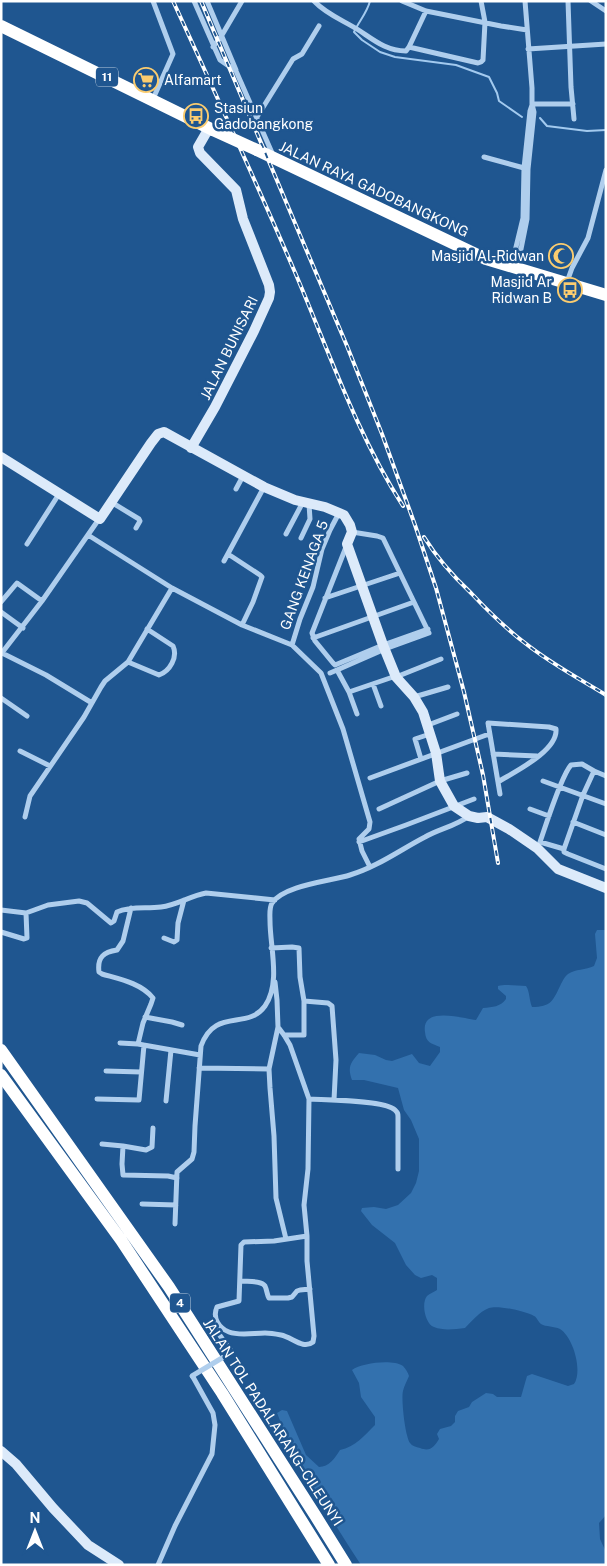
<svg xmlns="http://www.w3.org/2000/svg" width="607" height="1566" font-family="'Public Sans',sans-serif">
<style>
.green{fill:#3371ae}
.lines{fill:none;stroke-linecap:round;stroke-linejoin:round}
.stream{stroke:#a3caef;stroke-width:2}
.street{stroke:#afceed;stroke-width:5}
.secondary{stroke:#dceafa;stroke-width:10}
.highway{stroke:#fff;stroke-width:12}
.rail-casing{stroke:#fff;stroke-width:4}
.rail{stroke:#1f5690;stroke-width:2;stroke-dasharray:5.5;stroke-linecap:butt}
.street-bridge{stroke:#afceed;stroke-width:5}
.highway-bridge{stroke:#fff;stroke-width:12}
.labels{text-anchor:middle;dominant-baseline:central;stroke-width:5;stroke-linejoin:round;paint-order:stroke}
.shield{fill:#1f5690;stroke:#bcccde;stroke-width:1}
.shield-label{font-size:12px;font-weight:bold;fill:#fff}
.poi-label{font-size:14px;fill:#fff;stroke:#1f5690;text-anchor:start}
.street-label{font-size:14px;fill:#fff;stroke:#1f5690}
</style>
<rect width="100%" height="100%" fill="#1f5690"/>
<path class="green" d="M597,930h9v585l-7,8 1,16 6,13v13h-245c-31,-48 -64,-99 -84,-152l5,-3 5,1 19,44 13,12c10,0 16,-9 21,-17 15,-3 25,-15 35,-25v-8l-14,-20 -2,-14 -7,-13c10,-7 40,-11 51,-4 3,3 5,7 6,10 -2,5 -5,10 -6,15 -2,8 2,45 7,52 2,3 6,4 10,5 10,4 14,-1 19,-9l-2,-5 3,-5 11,-3 4,-4v-6l3,-5 11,-4 3,-5 14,-9 7,1 4,3h24l6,-21 5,-2 36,12 6,-2c9,-13 -1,-47 -14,-55 -6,-3 -14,-2 -19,-5 -3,-2 -4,-7 -7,-8 -9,-5 -36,-11 -45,-8 -10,4 -17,13 -24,20 -10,1 -21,3 -31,-1 -9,-3 -13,-24 -7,-31 2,-2 7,-4 10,-6v-12l-5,-3 -11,3 -6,-3 -9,-10 -11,-22 -23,-18 -11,-14 1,-3 12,-1 12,2 12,-4 13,-12 5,-10 3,-12v-32l-8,-19 -7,-10 -6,-22 -34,-8h-12c-5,-13 -1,-18 7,-27l16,2 11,5 6,1 20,-7 7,9 11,3 10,-14v-5c-9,-4 -14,-4 -15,-15 -4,-26 36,-14 51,-12l7,-12c10,-1 17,-1 23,-9v-3l-8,-7v-3c8,-2 19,0 28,0 4,6 3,14 6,21 19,0 21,-6 29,-23 2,-3 3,-7 7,-10 7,-5 18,-4 26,-8l3,-8 -2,-24z"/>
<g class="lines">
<path class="stream" d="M370,1c-3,12 -11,20 -16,31l8,8 18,12 15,5 61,8 33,12 8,16 2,8 23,16
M540,118l7,8 40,5 19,-1"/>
<path class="street" d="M194,1l26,59 16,11 37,84
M207,1l29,69
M314,1c13,14 31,20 46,30 15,10 27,20 46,20l3,-4 69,16 3,-1 2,-2 2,-38 -4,-21
M402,1l24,10 75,15 26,4
M568,1l3,86 3,32
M591,1l15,10
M213,47l9,-12 20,-34
M409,47l17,-36
M528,49l78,-5
M153,99l20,-45 -20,-53
M532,104h41
M257,117l36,-58 9,-5 17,-28
M484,157l40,11
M515,257l1,-10 7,-29 1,-50 6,-57 2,-6
M513,266l2,-8 6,-9 6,-30 1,-50 6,-57 -2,-8v-16l-7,-87
M567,282l5,-14 16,-30 18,-68
M236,489l7,-13
M111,502l28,17 1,2 -4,7
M352,532l25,4 6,2 46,95 -44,16 -48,21 12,22 8,22
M286,534l17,-32
M88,535l84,53 70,37 50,20 29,28 22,56 27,93 -1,7 -10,10 3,12 8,16
M301,538l9,-19 -1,-15
M27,544l32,-50
M346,547l-34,86 3,8 18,22 2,2 48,-20 45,-16
M228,554l32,21 2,2 -9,25 -11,23
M224,561l40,-74
M325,598l75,-25
M1,602l16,-19 25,18
M1,612l22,16
M313,638l101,-36
M292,645l8,-26 13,-32 9,-38 8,-19 9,-17
M2,653l44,22 46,28
M1,654l41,-53 57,-82
M128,662l31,13c11,-4 19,-18 14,-29l-26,-17
M330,673l7,-3
M373,684l8,22
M349,692l44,-15h3l45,-18
M414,697l34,-10
M1,698l26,18
M428,725l29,-11
M20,751l30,15
M493,754l44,2
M421,759l-6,-20 15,-5
M606,776l-12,-5 -11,24 -19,54v3l4,2 38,15
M370,778l119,-44
M543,781l63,23
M498,782c16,-10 60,-31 58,-53l-7,-2 -61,-4 12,71
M379,809l61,-28 27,-8
M530,809l19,7
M25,817l5,-21 54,-79 17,-30 4,-6 23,-19 44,-74
M573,822l33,13
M359,842l47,-17 68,-26
M564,849l-24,-7c6,-17 21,-66 31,-77l11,-1 12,7
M131,908l-8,33 -6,9c-13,2 -20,7 -18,22l3,2c17,5 39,9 51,24l-2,6 -8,19 -5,21 62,11
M1,910l25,3 22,-8 31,-4 8,2 24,20 3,-2 3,-9c14,-6 29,-3 44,-5 16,-2 29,-11 45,-14l69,7
M1,932l23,7 3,-1 -1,-25
M164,938l10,4 3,-2 1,-17 6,-23
M271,948l21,-1 7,1 1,29 4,24 24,2 4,3 4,54 -2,40
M275,982l2,18 1,27 -9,42 1,19 4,48 2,62 10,41
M145,1017l27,5 10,3
M278,1027l6,8 6,10 19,54 -1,70 -4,36 3,31v25l7,75 -1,6c-10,8 -21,-5 -32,-7 -5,-1 -11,-2 -16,-2 -11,0 -26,3 -36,-1 -10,-4 -17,-14 -12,-25l22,-6 2,-56 3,-3 30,-1 33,-5
M284,1035h20v-34
M120,1043l18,1
M199,1068l70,1
M106,1071l35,1
M97,1099l42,1 5,-55
M309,1099c16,1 76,1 86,11 3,3 3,4 3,7v52
M166,1101l5,-51
M153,1128l-1,19 -6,3 -23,-4 -1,18 1,11 45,1 9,2
M102,1144l21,2
M142,1204l34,1
M175,1224l2,-52 15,-13 2,-7 1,-26 6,-80c14,-39 46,-15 64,-40 16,-23 5,-59 5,-85 0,-6 -1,-13 2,-18 12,-18 59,-22 78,-28 27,-8 50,-25 75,-38 14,-8 31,-11 44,-21
M240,1281c7,1 21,-1 25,5 2,4 2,9 4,12h19l4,-1 5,-6 3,-1 10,-1
M215,1320l-4,3 20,28
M158,1565l17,-39 37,-72 3,-29 -2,-12 -20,-36"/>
<path class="secondary" d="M191,448l24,-41 39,-76 15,-33 1,-6 -1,-7 -26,-66 -7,-29 -36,-37 -2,-6 11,-19
M1,457l99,62 51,-76 7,-9 6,-2 100,55 31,13 30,7 19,8 6,10 2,7 -5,12 36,101 13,32 18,20 9,15 13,41 4,28 14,25 15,10 9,2 9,-1 22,12 28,19 21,21 48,19
M1,1451l15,13 37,44 35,37 31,20"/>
<path class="highway" d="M1,26l212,104
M257,150l229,109 120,36
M1,1050l168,237 146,228 31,50
M1,1075l120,165 101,153 107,172"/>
<defs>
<path id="rail" d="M173,1c41,89 82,179 121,269 34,79 62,163 109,236
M201,1l146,345 35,88 33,91 21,63 28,104 19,83 15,88
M424,537c13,21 29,39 47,56 17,18 34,35 54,50 25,20 53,35 81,52"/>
</defs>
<use href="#rail" class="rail-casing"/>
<use href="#rail" class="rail"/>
<path class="street-bridge" d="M193,1377l-1,-1 40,-24 -1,-1"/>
<path class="highway-bridge" d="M213,130l44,20"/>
</g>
<defs>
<symbol id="supermarket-ring" viewBox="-11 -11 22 22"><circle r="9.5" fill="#1f5690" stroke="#fbcc6f" stroke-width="1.5"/><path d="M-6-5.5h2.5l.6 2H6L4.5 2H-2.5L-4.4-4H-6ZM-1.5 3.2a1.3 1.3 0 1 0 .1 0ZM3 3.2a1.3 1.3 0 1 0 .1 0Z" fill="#fbcc6f"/></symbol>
<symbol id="bus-ring" viewBox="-11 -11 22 22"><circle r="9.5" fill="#1f5690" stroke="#fbcc6f" stroke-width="1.5"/><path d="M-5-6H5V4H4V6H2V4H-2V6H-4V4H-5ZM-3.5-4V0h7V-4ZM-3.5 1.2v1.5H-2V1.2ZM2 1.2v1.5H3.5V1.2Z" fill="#fbcc6f"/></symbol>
<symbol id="mosque-ring" viewBox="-11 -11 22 22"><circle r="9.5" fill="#1f5690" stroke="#fbcc6f" stroke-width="1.5"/><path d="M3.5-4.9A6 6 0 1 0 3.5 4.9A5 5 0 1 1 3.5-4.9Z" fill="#fbcc6f"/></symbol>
</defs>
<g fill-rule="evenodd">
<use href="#supermarket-ring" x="132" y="66" width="28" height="28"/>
<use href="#bus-ring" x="182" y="102" width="28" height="28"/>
<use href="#mosque-ring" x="547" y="242" width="28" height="28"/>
<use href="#bus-ring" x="556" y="276" width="28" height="28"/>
</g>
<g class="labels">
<g class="shield">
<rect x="96" y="67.5" width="22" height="19" rx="4"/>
<rect x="170" y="1293.5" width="20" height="19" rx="4"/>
</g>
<g class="shield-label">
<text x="107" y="77">11</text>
<text x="180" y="1303">4</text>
</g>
<g class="poi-label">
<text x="164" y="80">Alfamart</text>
<text x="214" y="108">Stasiun<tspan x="214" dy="16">Gadobangkong</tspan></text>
<text x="544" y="256" text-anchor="end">Masjid Al-Ridwan</text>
<text x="552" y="282" text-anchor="end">Masjid Ar<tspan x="552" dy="16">Ridwan B</tspan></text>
</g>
<g class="street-label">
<text transform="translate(374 189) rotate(25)">JALAN RAYA GADOBANGKONG</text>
<text transform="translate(229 348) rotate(-64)">JALAN BUNISARI</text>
<text transform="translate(304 575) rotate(-70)">GANG KENAGA 5</text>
<text transform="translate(273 1422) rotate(57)">JALAN TOL PADALARANG–CILEUNYI</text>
</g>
</g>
<rect width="607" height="1566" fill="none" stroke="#ffffff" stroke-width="5"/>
<g transform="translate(35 1531)" stroke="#1f5690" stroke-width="4" paint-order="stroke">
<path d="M0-4L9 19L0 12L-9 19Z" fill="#ffffff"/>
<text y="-8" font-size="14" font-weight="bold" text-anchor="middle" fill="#ffffff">N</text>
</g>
</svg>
